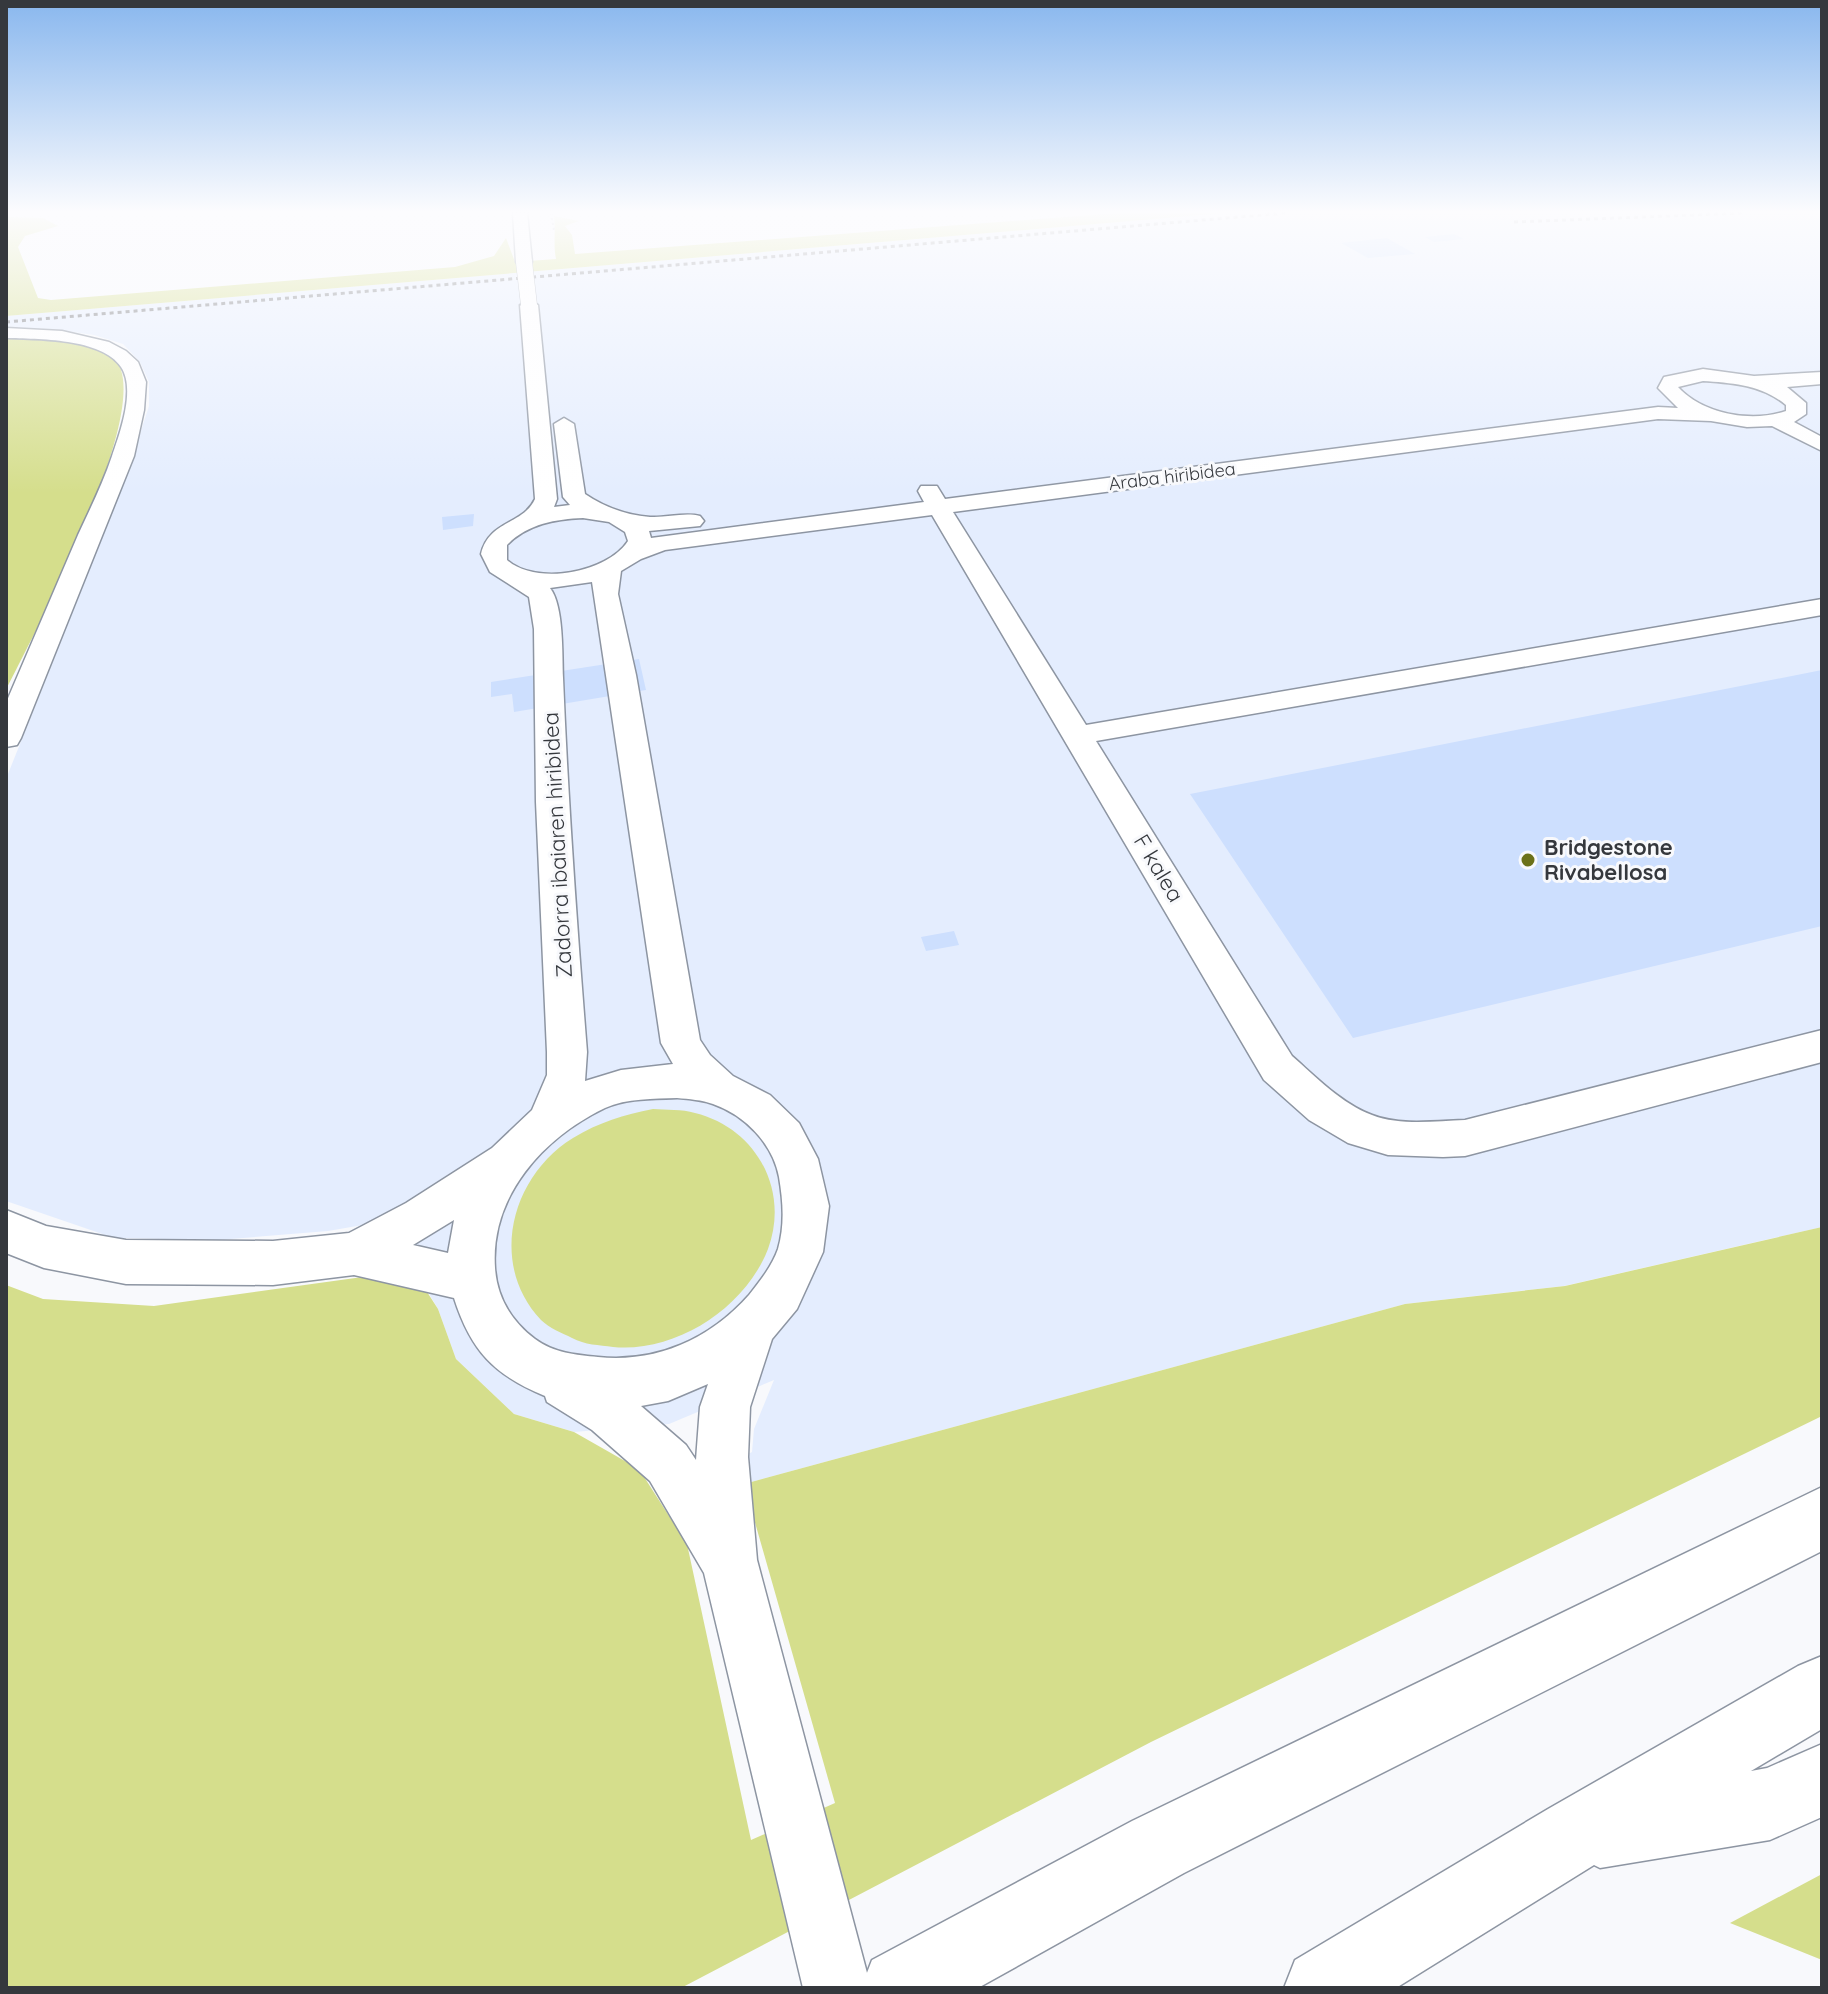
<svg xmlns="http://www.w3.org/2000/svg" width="1828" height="1994" font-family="Quicksand,sans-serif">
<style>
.built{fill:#e4edfe}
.green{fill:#d5de8c}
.building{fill:#cddffe}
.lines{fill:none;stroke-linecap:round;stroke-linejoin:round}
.minor-casing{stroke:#8d95a2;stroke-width:3}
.highway-casing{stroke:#8d95a2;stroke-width:3}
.path{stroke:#a9abaf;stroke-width:2;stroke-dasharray:2 3;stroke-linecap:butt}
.minor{fill:#fff;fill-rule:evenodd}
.highway{fill:#fff;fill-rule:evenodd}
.rail{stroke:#73757a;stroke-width:3;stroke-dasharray:4 4;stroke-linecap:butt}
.minor-bridge-casing{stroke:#8d95a2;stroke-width:17;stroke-linecap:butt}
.minor-bridge{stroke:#fff;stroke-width:16}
.poi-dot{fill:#6b7119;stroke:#f8f9fc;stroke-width:3}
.labels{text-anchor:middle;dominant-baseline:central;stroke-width:6;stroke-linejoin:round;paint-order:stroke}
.far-street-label{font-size:18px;fill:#35383d;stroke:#f8f9fc}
.street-label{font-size:22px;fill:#35383d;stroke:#f8f9fc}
.poi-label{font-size:22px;font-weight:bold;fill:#35383d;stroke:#f8f9fc;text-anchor:start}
</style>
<rect width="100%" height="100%" fill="#f8f9fc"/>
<path class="built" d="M1225,213h597v1014l-258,59 -159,18 -661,180 -5,-25 13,-7 2,-23 20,-49 -105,44 -95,8 -60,-18 -58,-55 -18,-50 -52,-88 -58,10 -110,9 -104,-2 -108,-37v-422l117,-293 26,-80v-24l-9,-20 -17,-18 -29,-9 -42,-6 -46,-1v-12z"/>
<path class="green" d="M1119,213h106l-1219,103v-99l37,1 15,8 -33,10 -7,11 20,51 13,2 404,-33 39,-11 12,-18 9,24 41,-3c-3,-15 0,-28 -2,-43l25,5 -14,5 7,9 3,19z
M6,337c32,0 80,-2 107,20 48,42 -82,282 -107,333z
M653,1109c13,1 29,0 42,4 61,15 95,77 73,136 -23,59 -92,104 -155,98 -14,-2 -28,-2 -41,-9 -10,-5 -23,-10 -31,-18 -53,-56 -30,-144 32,-182 26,-16 51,-23 80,-29z
M1822,1227v189l-671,326 -470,246h-675v-703l37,14 111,7 223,-31 43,6 18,28 18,50 58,55 60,18 65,37 48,75 64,296 84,-37 -91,-319 661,-180 160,-18z
M1822,1874v86l-92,-37z"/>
<path class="building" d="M1454,234l10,5 -30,3 -9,-5z
M1387,238l28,16 -47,4 -27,-15z
M474,514l-1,12 -30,4 -1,-13z
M639,659l7,31 -132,22 -2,-18 -21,3v-15z
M1822,670v256l-469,112 -163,-244z
M954,931l5,14 -33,6 -5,-14z"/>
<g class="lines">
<defs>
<path id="minor" d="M513,213h14l5,49 -2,3h-12l-2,-3z
M529,300l9,5 19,194 -3,8 16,-2 -7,-8 -9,-73 10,-6 10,6 11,70c19,13 41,21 65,23 17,1 34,-5 50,-1l4,5 -4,5 -51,5 2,7 273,-36 -6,-11 3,-5h16l8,13 713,-92 20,1 -20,-20 6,-11 39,-8 51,7 68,-4v12l-35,3 19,16v11l-12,8 28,15v14l-50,-25 -25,1 -36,-6 -53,-2 -705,93 133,213 736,-126v16l-726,126 196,315c24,21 50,48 80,59 28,11 64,6 93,5l357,-90v32l-357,94 -22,1 -55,-2 -40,-12 -39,-23 -45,-40 -332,-565 -267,35 -24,9 -20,12 -3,23 18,81 64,365 10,15 23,21 37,19 29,28 19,36 11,47 -6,46 -26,57 -25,30 -22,68 -2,50 9,103 114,428h-68l-99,-415 -54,-92 -58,-51 -45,-28 -2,-6c-51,-21 -74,-45 -91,-98l-100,-23 -81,10 -147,-1 -82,-16 -38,-15v-43l40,16 80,14 147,1 76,-8 57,-30 86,-55 40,-38 15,-35v-23l-11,-250 -2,-173 -5,-32 -39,-25 -9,-18c8,-34 42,-29 54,-55l-15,-194zM1703,381c30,2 59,4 83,24v6c-35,12 -83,3 -108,-24zM583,518l26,4 16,10 3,9c-21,32 -92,45 -121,19v-15c20,-21 49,-26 76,-27zM592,582l69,461 12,21 -52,6 -36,11 2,-29c-10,-125 -19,-249 -24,-374 -1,-23 1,-72 -13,-90zM677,1098c12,1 25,2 36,6 32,11 60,40 66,73 4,24 6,48 -1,72 -6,17 -18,32 -29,46 -39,44 -92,68 -151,62 -22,-2 -44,-4 -63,-18 -24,-18 -38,-42 -40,-71 -5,-72 48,-130 110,-160 22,-10 49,-9 72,-10zM454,1220l-6,33 -35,-8zM708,1384l-8,23 -4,53 -10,-15 -45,-39 27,-5z
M6,328l56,3 47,11 17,9 12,11 8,20 -2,28 -10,46 -113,282 -4,7 -11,2v-44c24,-56 48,-112 72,-168 12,-26 25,-52 34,-79 8,-23 24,-67 9,-89 -19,-29 -84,-28 -115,-29z"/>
<path id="highway" d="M1822,1487v64l-638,322 -206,115h-117l11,-28 260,-139z
M1822,1656v73l-71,42 16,-3 55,-24v73l-52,23 -170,28 -6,-3 -198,123h-112l11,-28 253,-151 250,-143z"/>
</defs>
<use href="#minor" class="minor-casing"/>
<use href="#highway" class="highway-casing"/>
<path class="path" d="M551,213l3,17"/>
<use href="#minor" class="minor"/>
<use href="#highway" class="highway"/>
<path class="rail" d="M1514,222l230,-9
M6,322l1279,-109"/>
<defs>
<path id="minor-bridge" d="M524,262l5,43"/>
</defs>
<use href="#minor-bridge" class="minor-bridge-casing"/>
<use href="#minor-bridge" class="minor-bridge"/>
</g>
<linearGradient id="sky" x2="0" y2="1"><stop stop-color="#89b7ee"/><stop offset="0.43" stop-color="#fcfcfe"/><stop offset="1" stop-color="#fcfcfe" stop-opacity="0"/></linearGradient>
<rect width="1828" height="493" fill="url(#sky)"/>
<circle class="poi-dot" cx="1528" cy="860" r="8"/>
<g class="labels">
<g class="far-street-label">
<text transform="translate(1172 476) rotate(-7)">Araba hiribidea</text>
</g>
<g class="street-label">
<text transform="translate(557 845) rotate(-93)">Zadorra ibaiaren hiribidea</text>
<text transform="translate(1159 868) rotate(59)">F kalea</text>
</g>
<g class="poi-label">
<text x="1544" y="847">Bridgestone<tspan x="1544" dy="25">Rivabellosa</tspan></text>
</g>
</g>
<rect width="1828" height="1994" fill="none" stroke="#35383d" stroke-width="16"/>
</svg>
